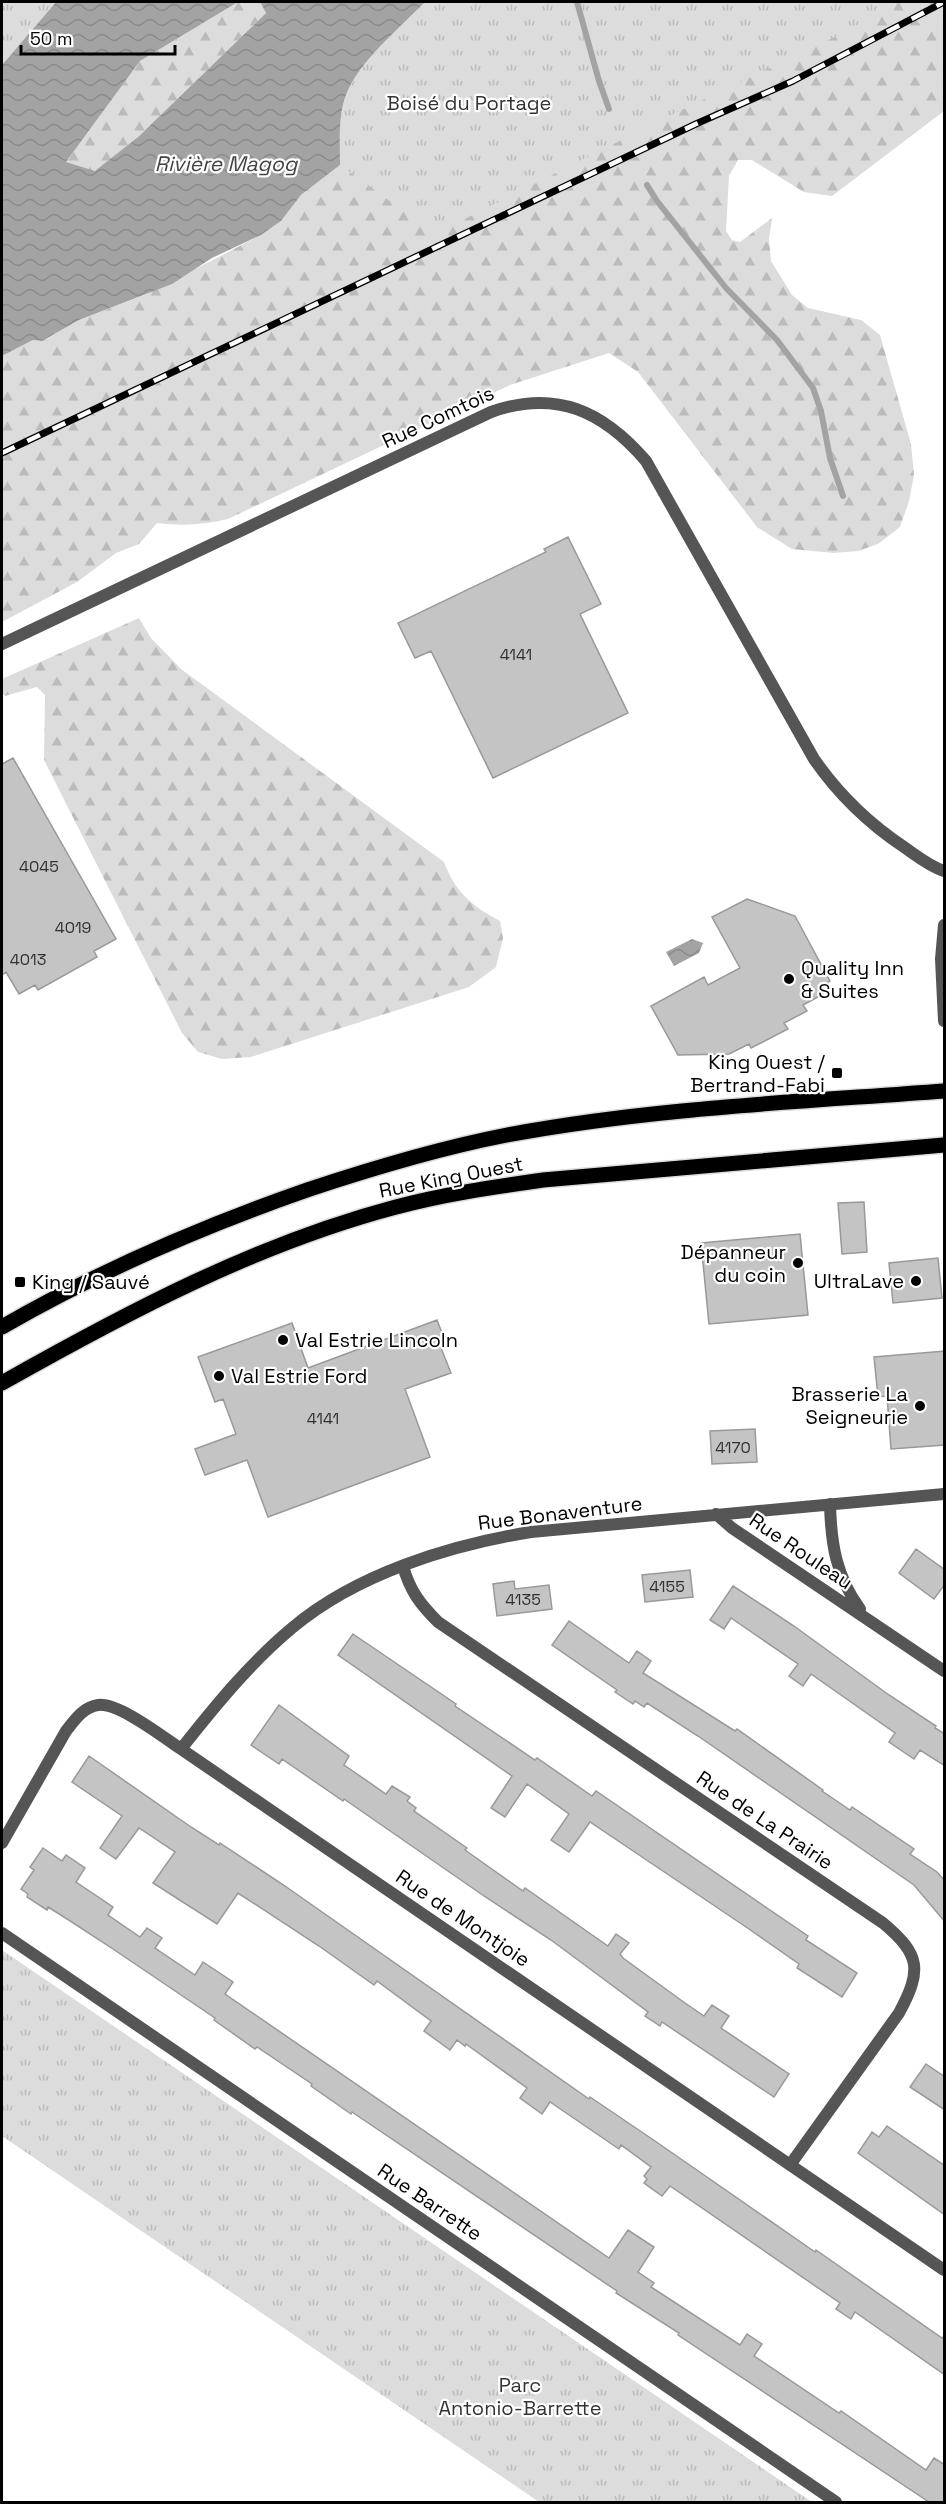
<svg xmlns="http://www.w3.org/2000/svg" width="946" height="2504" font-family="'Space Grotesk',sans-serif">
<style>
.forest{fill:url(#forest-firs)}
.park{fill:url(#park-tufts)}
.water{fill:url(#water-waves)}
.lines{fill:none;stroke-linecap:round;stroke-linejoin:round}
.stream{stroke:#a3a3a3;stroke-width:6}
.building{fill:#c4c4c4;stroke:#999;stroke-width:1.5}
.primary-casing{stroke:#dbdbdb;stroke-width:18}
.minor{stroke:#555;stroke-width:12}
.tertiary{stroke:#555;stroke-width:12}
.primary{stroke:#000;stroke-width:15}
.rail-casing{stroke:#000;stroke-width:7}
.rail{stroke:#fff;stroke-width:4.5;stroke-dasharray:14;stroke-linecap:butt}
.poi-dot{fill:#000;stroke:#fff;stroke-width:2}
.labels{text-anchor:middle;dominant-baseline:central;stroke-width:4.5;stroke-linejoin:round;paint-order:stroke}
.number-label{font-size:16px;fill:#313131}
.park-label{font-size:20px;fill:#333;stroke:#fff}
.street-label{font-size:20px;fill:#000;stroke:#fff}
.poi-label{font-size:20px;fill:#000;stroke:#fff;text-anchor:start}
.water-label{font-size:21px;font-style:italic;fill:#444;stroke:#fff}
</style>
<defs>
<pattern id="forest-firs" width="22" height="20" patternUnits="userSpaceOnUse" patternTransform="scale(1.5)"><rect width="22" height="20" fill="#dcdcdc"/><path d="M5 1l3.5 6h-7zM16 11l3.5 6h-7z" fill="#bbb"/></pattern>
<pattern id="park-tufts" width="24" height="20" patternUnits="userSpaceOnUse" patternTransform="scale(1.5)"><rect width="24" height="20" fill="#dcdcdc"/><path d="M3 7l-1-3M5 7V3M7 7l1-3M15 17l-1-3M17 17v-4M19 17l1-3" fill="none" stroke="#bbb"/></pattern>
<pattern id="water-waves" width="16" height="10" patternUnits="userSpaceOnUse" patternTransform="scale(1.5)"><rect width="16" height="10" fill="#a3a3a3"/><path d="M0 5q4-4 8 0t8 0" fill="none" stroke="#8b8b8b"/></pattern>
</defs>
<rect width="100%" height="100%" fill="#fff"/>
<path class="forest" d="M238,2h22l6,11 -128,124 -43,35 -29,-10 74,-101z
M425,2h519v109l-112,85 -28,-4 -52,-32h-14l-9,16 -3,55 6,9 8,2 32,-24 -3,21 2,22 21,34 16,13 53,12 19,15 31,109 3,31 -5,26 -9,26 -22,17 -20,7 -25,2 -41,-4 -35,-22 -119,-155 -29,-19 -99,32 -282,134c-25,6 -47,7 -71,4l-18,21 -23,9 -39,29 -75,40v-266l31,-16 9,1 37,-21 68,-26 114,-59 20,-14 20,-26 39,-30 1,-45z
M139,618l12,20 30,31 263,193c11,30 28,44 56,59l3,17 -7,29 -27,20 -218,70 -29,2 -24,-7 -16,-19 -138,-273 1,-65 -8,-8 -32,9 -3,-3v-14z"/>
<path class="park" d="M2,2h54l-54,63z
M425,2h472l-56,32 -176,84 -230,116 -95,-69c0,-23 -2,-49 6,-70 13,-34 54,-67 79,-93z
M2,1950l810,552h-273l-537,-366z"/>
<path class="water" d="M56,2h182l-98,59 -74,101 29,9 43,-34 128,-124 -6,-11h165c-25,26 -66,59 -79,93 -8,21 -6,47 -6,70l-39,30 -20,26 -20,14 -49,23 -40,26 -93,36 -37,21 -9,-1 -31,16v-291z
M692,939l11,4 -4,10 -25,13 -8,-14z"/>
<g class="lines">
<path class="stream" d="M577,2l22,79 10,28
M647,185l10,16 69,87 51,52 36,48 8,23 9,47 13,38"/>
</g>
<path class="building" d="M568,537l33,67 -21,10 48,99 -135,65 -62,-127 -16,7 -17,-35 148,-71 -2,-3z
M13,758l103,181 -22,12 3,6 -59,33 -3,-5 -16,9 -13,-22 -4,3v-211z
M747,899l48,17 35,65 -5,3 4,7 -26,14 4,6 -23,12 4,6 -37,19 -2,-4 -20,10 -51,1 -27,-49 53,-29 4,8 32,-17 -28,-51z
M864,1202l3,50 -25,2 -4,-51z
M800,1234l8,81 -99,9 -8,-81z
M938,1258l4,40 -49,5 -4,-40z
M437,1320l10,26 -6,2 10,25 -46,16 25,68 -162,60 -21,-57 -42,15 -10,-26 41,-15 -13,-35 -8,3 -17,-45 94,-34 16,45z
M945,1351v94l-54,4 -4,-53 -9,1 -4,-40z
M755,1429l2,33 -45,2 -2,-33z
M916,1549l29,21v14l-11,15 -35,-26z
M690,1570l3,27 -48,5 -3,-27z
M514,1581l1,8 34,-4 3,24 -55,7 -4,-32z
M733,1586l61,40 95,69 47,31 -1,2 10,6v32l-25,-16 -6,9 -25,-17 6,-9 -84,-59 -8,12 -14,-10 9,-12 -67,-46 -7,11 -14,-9z
M569,1621l60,42 8,-12 14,10 -8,12 92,58 2,-2 86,61 -1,1 28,19 2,-3 62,42 -4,5 27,18 8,9v41l-31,-37 -216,-149 -51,-33 -3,4 -9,-6 -2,3 -18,-12 2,-2 -65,-45z
M353,1634l103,70 -1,2 80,54 2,-2 55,38 4,-5 212,145 -2,4 51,33 -15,24 -45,-29 2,-4 -50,-35 -159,-107 -21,30 -18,-12 18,-26 -42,-30 -22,33 -14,-9 21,-32 -174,-121z
M279,1705l70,51 -5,9 42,29 6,-8 18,11 -3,4 9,7 -2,3 53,37 -2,2 58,41 2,-3 83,58 8,-12 13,9 -9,11 3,4 62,45 19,13 8,-11 17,11 -8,12 68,46 -15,23 -112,-75 -2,4 -15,-10 3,-4 -97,-72 -67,-44 -140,-97 -1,2 -61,-42 -3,5 -28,-19z
M89,1756l102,71 28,18 1,-2 65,43 304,213 1,-2 65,44 160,111 1,-2 126,88 3,-3v40l-90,-63 -4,7 -15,-10 4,-6 -170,-117 -8,10 -18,-13 3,-4 -3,-3 7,-9 -30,-22 -2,4 -69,-47 -8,12 -22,-16 7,-10 -61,-44 -1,2 -8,-6 -7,10 -26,-19 7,-10 -54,-40 -3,4 -55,-39 -81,-53 -21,31 -64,-41 22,-31 -36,-24 -23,31 -16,-11 22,-32 -50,-34z
M43,1848l19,13 4,-6 19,13 -9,14 37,25 -5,8 32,22 7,-9 15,10 -7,10 40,27 8,-13 30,20 -8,12 384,264 19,-28 26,17 -16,25 16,11 -3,4 89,58 7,-11 15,10 -8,12 85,57 2,-2 85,59 8,-12 11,7v37h-16l-251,-167 1,-2 -63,-40 1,-2 -265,-179 -1,2 -40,-28 1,-2 -55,-37 -2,2 -41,-29 1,-2 -102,-69 -49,-32 -16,-10 -1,3 -20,-13 1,-3 -7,-5 13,-19 -4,-3z
M926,2064l19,13v33l-35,-23z
M887,2126l58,40v49l-87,-62 14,-21 7,5z"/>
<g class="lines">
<defs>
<path id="primary" d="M2,1327c97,-56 199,-100 305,-137 66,-22 133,-42 200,-55 144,-27 292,-33 437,-44
M2,1383c124,-70 254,-139 394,-176 48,-13 98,-20 147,-27l401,-35"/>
</defs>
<use href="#primary" class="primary-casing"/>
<path class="minor" d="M2,644l489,-232c65,-23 112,-1 155,49l168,298c25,36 54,64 90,88 13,9 25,19 40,24
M830,1504c1,40 6,72 30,105
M716,1514l16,14 212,143
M403,1566c7,25 17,38 35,56l445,301c38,32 39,47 16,90l-109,152
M181,1749c34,-43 69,-86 111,-121 64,-54 158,-83 239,-96l413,-38
M2,1843l64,-112c8,-10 17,-24 32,-26 20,-3 65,32 83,44l763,521
M2,1933l834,569"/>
<path class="tertiary" d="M944,925l-3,34 3,62"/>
<use href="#primary" class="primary"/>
<defs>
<path id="rail" d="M2,453l696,-330 95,-42 151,-79"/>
</defs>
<use href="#rail" class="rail-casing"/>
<use href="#rail" class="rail"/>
</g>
<g class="poi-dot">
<circle cx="789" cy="979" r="6"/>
<rect x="831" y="1067" width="12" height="12" rx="3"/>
<circle cx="798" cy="1263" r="6"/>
<circle cx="916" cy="1281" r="6"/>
<rect x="14" y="1276" width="12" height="12" rx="3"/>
<circle cx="283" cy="1340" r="6"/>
<circle cx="219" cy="1376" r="6"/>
<circle cx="920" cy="1406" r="6"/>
</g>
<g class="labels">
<g class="number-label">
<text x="516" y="654">4141</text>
<text x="39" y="866">4045</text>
<text x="73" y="927">4019</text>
<text x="28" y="959">4013</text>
<text x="323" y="1418">4141</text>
<text x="733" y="1447">4170</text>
<text x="667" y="1586">4155</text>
<text x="523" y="1599">4135</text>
</g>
<g class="park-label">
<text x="469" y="103">Boisé du Portage</text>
<text x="520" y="2385">Parc<tspan x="520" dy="23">Antonio-Barrette</tspan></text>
</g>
<g class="street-label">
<text transform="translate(438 417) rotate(-25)">Rue Comtois</text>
<text transform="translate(451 1177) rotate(-11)">Rue King Ouest</text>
<text transform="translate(560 1513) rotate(-7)">Rue Bonaventure</text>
<text transform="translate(801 1551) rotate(34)">Rue Rouleau</text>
<text transform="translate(765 1820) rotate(34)">Rue de La Prairie</text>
<text transform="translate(463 1918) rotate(34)">Rue de Montjoie</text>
<text transform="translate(430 2202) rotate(34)">Rue Barrette</text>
</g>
<g class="poi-label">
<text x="801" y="968">Quality Inn<tspan x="801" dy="23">&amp; Suites</tspan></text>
<text x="825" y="1062" text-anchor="end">King Ouest /<tspan x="825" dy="23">Bertrand-Fabi</tspan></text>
<text x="786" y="1252" text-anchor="end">Dépanneur<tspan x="786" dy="23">du coin</tspan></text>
<text x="904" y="1281" text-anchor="end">UltraLave</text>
<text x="32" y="1282">King / Sauvé</text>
<text x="295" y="1340">Val Estrie Lincoln</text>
<text x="231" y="1376">Val Estrie Ford</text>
<text x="908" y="1394" text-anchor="end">Brasserie La<tspan x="908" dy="23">Seigneurie</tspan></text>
</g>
<g class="water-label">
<text x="226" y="163">Rivière Magog</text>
</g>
</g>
<rect width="946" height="2504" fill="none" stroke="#000000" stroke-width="6"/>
<path d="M21 45v9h154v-9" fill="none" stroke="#000000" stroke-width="3"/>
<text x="30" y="45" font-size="18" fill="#000000" stroke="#ffffff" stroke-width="4.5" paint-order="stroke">50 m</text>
</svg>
